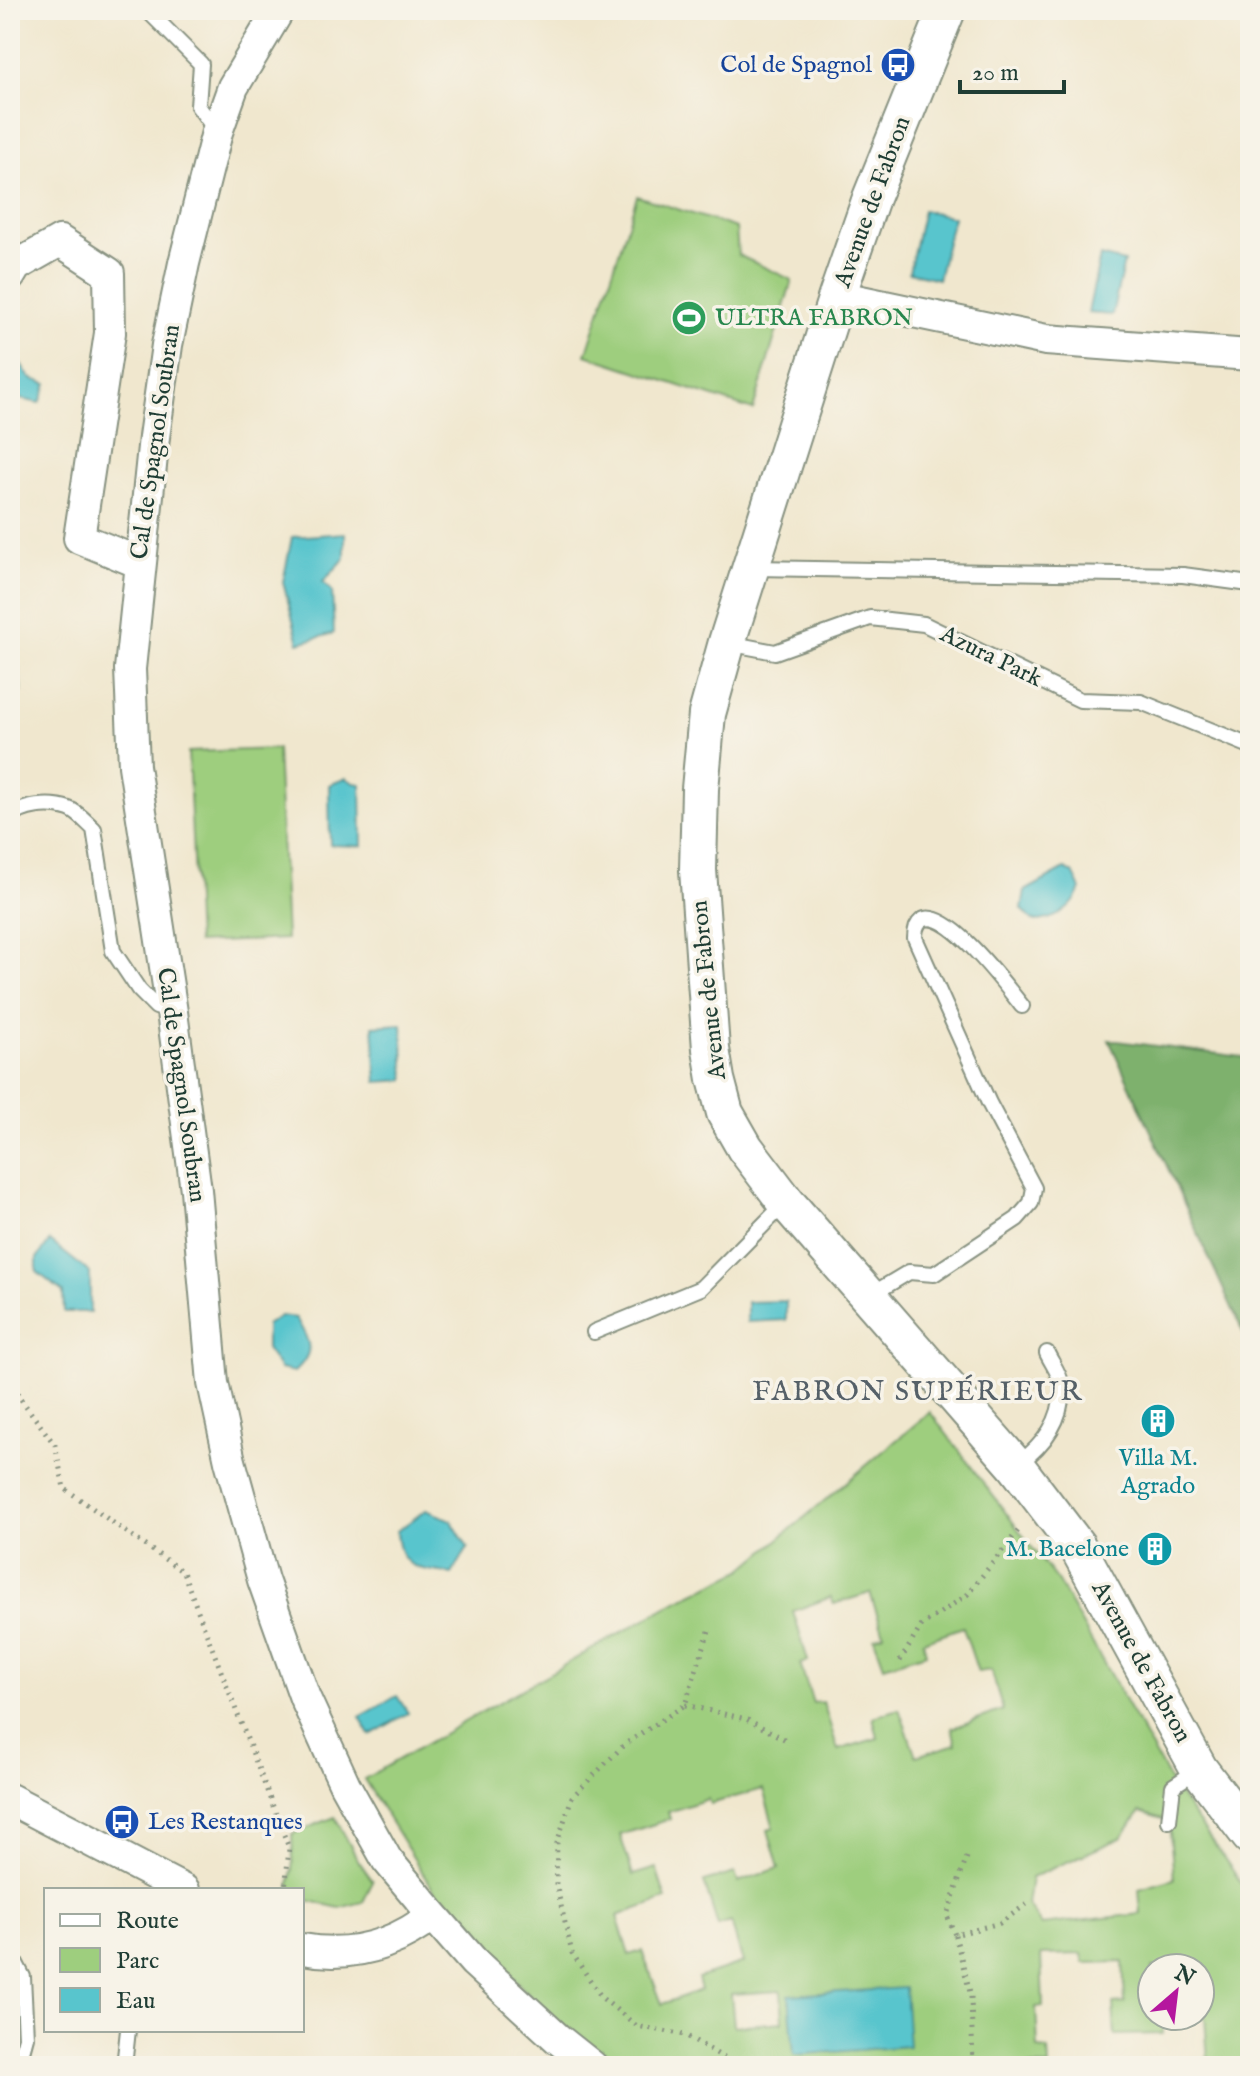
<svg xmlns="http://www.w3.org/2000/svg" width="1260" height="2076" font-family="'IM FELL English',serif">
<style>
.green{fill:#9ece7e;stroke:#5e8659;stroke-width:2;fill-rule:evenodd}
.forest{fill:#7eb16d;stroke:#4e7750;stroke-width:2}
.water{fill:#58c5cd;stroke:#3c8180;stroke-width:2}
.lines{fill:none;stroke-linecap:round;stroke-linejoin:round}
.service-casing{stroke:#889281;stroke-width:18}
.minor-casing{stroke:#889281;stroke-width:34}
.tertiary-casing{stroke:#889281;stroke-width:40}
.path{stroke:#889281;stroke-width:5;stroke-dasharray:2 6;stroke-linecap:butt}
.service{stroke:#fff;stroke-width:14}
.minor{stroke:#fff;stroke-width:30}
.tertiary{stroke:#fff;stroke-width:36}
.labels{text-anchor:middle;dominant-baseline:central;stroke-width:7;stroke-linejoin:round;paint-order:stroke}
.transit-label{font-size:24px;fill:#164399;stroke:#f7f3e8;text-anchor:end}
.street-label{font-size:24px;fill:#1f3d34;stroke:#f7f3e8}
.leisure-label{font-size:24px;fill:#27864d;stroke:#f7f3e8;text-anchor:start}
.culture-label{font-size:24px;fill:#0d838f;stroke:#f7f3e8}
.quarter-label{font-size:28px;letter-spacing:2px;fill:#556068;stroke:#f7f3e8}
</style>
<rect width="100%" height="100%" fill="#f7f3e8"/>
<filter id="ink" filterUnits="userSpaceOnUse"><feTurbulence type="fractalNoise" baseFrequency=".0125" numOctaves="2"/><feDisplacementMap in="SourceGraphic" scale="16" xChannelSelector="R" yChannelSelector="G"/><feConvolveMatrix kernelMatrix="1 2 1 2 8 2 1 2 1" color-interpolation-filters="sRGB"/></filter>
<filter id="wash" filterUnits="userSpaceOnUse"><feTurbulence type="fractalNoise" baseFrequency=".006" numOctaves="4" result="noise"/><feDisplacementMap in="SourceGraphic" scale="32" xChannelSelector="R" yChannelSelector="G"/><feGaussianBlur stdDeviation="1.8" result="paint"/><feColorMatrix in="noise" values="0 0 0 0 0 0 0 0 0 0 0 0 0 0 0 0 0 1.4 0 .05"/><feComposite in="paint" operator="in"/></filter>
<g filter="url(#wash)">
<rect width="100%" height="100%" fill="#f0e7ce"/>
<path class="green" d="M637,196l99,32 2,27 54,25 -39,130 -167,-55z
M277,749l9,190 -89,4 -9,-191z
M930,1412l128,170 115,204 77,109v171l-42,-3 -3,-46 -42,2v15l-48,1 -2,-31 12,-1 -2,-41 -39,1 -2,-9 -41,1 2,51 -7,1 2,42 10,1 1,16h-435l-69,-54 -109,-118 -72,-115 313,-178 65,-31zM870,1593l14,41 -10,4 10,28 42,-13 -3,-12 40,-14 15,45 13,-2 12,40 -51,18 4,16 -40,12 -17,-47 -26,8 5,21 -40,12 -15,-48 -10,1 -13,-39 8,-3 -15,-50 38,-14 3,7zM763,1789l11,39 -6,2 11,38 -41,14 -3,-9 -31,9 14,44 13,-4 12,41 -45,15 3,12 -39,14 -20,-53 -13,4 -12,-39 49,-17 -10,-31 -23,7 -13,-40 50,-16 -2,-7 40,-13 2,5zM1140,1812l29,9 5,58 -35,10 2,25 -100,11 -14,-21 4,-26 90,-40zM1152,1968h48v48h-48zM781,1991l2,31 -49,4 -3,-32z
M335,1817l23,43 15,21 -10,21 -24,6 -37,-9v-9h-13l4,-28 -1,-28z"/>
<path class="forest" d="M1109,1040l141,18v289z"/>
<path class="water" d="M923,210l30,7 -15,62 -29,-7z
M1100,256l24,6 -12,53 -24,-2z
M21,364l9,14 17,6 -7,19 -30,-6v-30z
M345,533v25l-22,24 9,9 2,42 -35,10 -16,-61 9,-45z
M14,628l7,63h-11v-62z
M346,778l8,5 7,1 1,62 -32,-1 -1,-60z
M1065,869l8,4 8,16c-8,20 -26,32 -48,32l-11,-12 3,-18z
M402,1024l3,56 -28,2 -4,-56z
M50,1241l40,32v39h-26l-1,-20 -26,-20v-14z
M786,1301v19l-39,2v-20z
M280,1316l16,2c13,24 21,33 -2,54l-14,-3 -14,-20v-24z
M426,1510l25,10 17,28 -16,26c-34,-6 -53,-3 -55,-43z
M397,1696l11,17 -38,22 -10,-18z
M905,1988l4,58 -115,9 -5,-60z"/>
</g>
<g filter="url(#ink)">
<g class="lines">
<defs>
<path id="service" d="M147,10l54,54 -3,42 19,26
M751,568l432,7 67,9
M728,643l47,9 95,-34 54,6 156,76 61,2 109,44
M10,820c10,-16 42,-17 59,-11 9,3 18,14 25,20l19,122 26,39 17,17 16,5
M869,1296l40,-24 25,2 83,-55 14,-16 3,-15 -45,-85 -74,-165c0,-7 1,-13 6,-17 24,-18 87,68 101,85
M594,1332l107,-44 85,-86
M1017,1465c27,-20 48,-46 44,-82 -1,-9 -10,-21 -14,-30
M1169,1821l4,-35 26,-17
M10,1952l13,25 3,60 -8,29
M124,2066l4,-36"/>
<path id="minor" d="M279,10l-46,77 -16,45 -33,131 -17,82 -13,92 -24,232 4,97 38,246 24,178 17,193 17,78 33,119 42,118 40,87 42,75 46,55 41,47 84,77 34,27
M10,276l6,-10 44,-25 49,32 1,60 -31,205 61,25
M837,296l209,44 204,15
M10,1799l174,91
M302,1949c49,9 92,-3 131,-34"/>
<path id="tertiary" d="M947,10l-76,188 -34,98 -110,346 -20,72 -7,75 -2,81 13,179 5,30 9,34 20,35 41,54 230,264 61,80 122,223 51,67"/>
</defs>
<use href="#service" class="service-casing"/>
<use href="#minor" class="minor-casing"/>
<use href="#tertiary" class="tertiary-casing"/>
<path class="path" d="M10,1378l10,20 35,47 9,43 119,84 106,276 -4,42
M709,1631l-24,74 -60,39 -53,53 -15,46 -1,41 16,69 30,45 35,28 48,9 53,31
M900,1661l22,-36 45,-30 54,-68
M685,1705l61,14 42,22
M967,1857l-20,58 8,20 45,-12 27,-19
M955,1935l16,61 2,70"/>
<use href="#service" class="service"/>
<use href="#minor" class="minor"/>
<use href="#tertiary" class="tertiary"/>
</g>
</g>
<defs>
<symbol id="bus-disc" viewBox="-11 -11 22 22"><circle r="9.5" fill="#1a4fb4" stroke="#f7f3e8"/><path d="M-5-6H5V4H4V6H2V4H-2V6H-4V4H-5ZM-3.5-4V0h7V-4ZM-3.5 1.2v1.5H-2V1.2ZM2 1.2v1.5H3.5V1.2Z" fill="#fff"/></symbol>
<symbol id="stadium-disc" viewBox="-11 -11 22 22"><circle r="9.5" fill="#2e9e5b" stroke="#f7f3e8"/><path d="M0-5a6.5 5 0 1 0 0 10a6.5 5 0 1 0 0-10ZM-3.5-1.8h7v3.6h-7Z" fill="#fff"/></symbol>
<symbol id="building-disc" viewBox="-11 -11 22 22"><circle r="9.5" fill="#0f9aa8" stroke="#f7f3e8"/><path d="M-4-6H4V6H1V3H-1V6H-4ZM-2.5-4.3h1.7v1.8h-1.7ZM.8-4.3h1.7v1.8H.8ZM-2.5-1h1.7V.8h-1.7ZM.8-1h1.7V.8H.8Z" fill="#fff"/></symbol>
</defs>
<g fill-rule="evenodd">
<use href="#bus-disc" x="878" y="45" width="40" height="40"/>
<use href="#stadium-disc" x="669" y="298" width="40" height="40"/>
<use href="#building-disc" x="1138" y="1401" width="40" height="40"/>
<use href="#building-disc" x="1135" y="1529" width="40" height="40"/>
<use href="#bus-disc" x="102" y="1802" width="40" height="40"/>
</g>
<g class="labels">
<g class="transit-label">
<text x="872" y="65">Col de Spagnol</text>
<text x="148" y="1822" text-anchor="start">Les Restanques</text>
</g>
<g class="street-label">
<text transform="translate(873 202) rotate(-70)">Avenue de Fabron</text>
<text transform="translate(156 442) rotate(-82)">Cal de Spagnol Soubran</text>
<text transform="translate(991 657) rotate(26)">Azura Park</text>
<text transform="translate(709 990) rotate(-96)">Avenue de Fabron</text>
<text transform="translate(181 1085) rotate(82)">Cal de Spagnol Soubran</text>
<text transform="translate(1141 1662) rotate(61)">Avenue de Fabron</text>
</g>
<g class="leisure-label">
<text x="715" y="318">ULTRA FABRON</text>
</g>
<g class="culture-label">
<text x="1158" y="1458">Villa M.<tspan x="1158" dy="28">Agrado</tspan></text>
<text x="1129" y="1549" text-anchor="end">M. Bacelone</text>
</g>
<g class="quarter-label">
<text x="918" y="1392">FABRON SUPÉRIEUR</text>
</g>
</g>
<rect width="1260" height="2076" fill="none" stroke="#f7f3e8" stroke-width="40"/>
<rect x="44" y="1888" width="260" height="144" fill="#f7f3e8" stroke="#a1aaa0" stroke-width="2"/>
<rect x="60" y="1914" width="40" height="12" fill="#ffffff" stroke="#a1aaa0" stroke-width="2"/>
<text x="116" y="1928" font-size="24" fill="#1f3d34">Route</text>
<rect x="60" y="1948" width="40" height="24" fill="#9ece7e" stroke="#a1aaa0" stroke-width="2"/>
<text x="116" y="1968" font-size="24" fill="#1f3d34">Parc</text>
<rect x="60" y="1988" width="40" height="24" fill="#58c5cd" stroke="#a1aaa0" stroke-width="2"/>
<text x="116" y="2008" font-size="24" fill="#1f3d34">Eau</text>
<g transform="translate(1176 1992) rotate(28)"><circle r="38" fill="#f7f3e8" stroke="#a1aaa0" stroke-width="2"/>
<path d="M0-6L14 30L0 20L-14 30Z" fill="#b5179e"/>
<text y="-12" font-size="22" font-weight="bold" text-anchor="middle" fill="#1f3d34">N</text>
</g>
<path d="M960 80v12h104v-12" fill="none" stroke="#1f3d34" stroke-width="4"/>
<text x="972" y="80" font-size="24" fill="#1f3d34" stroke="#f7f3e8" stroke-width="6" paint-order="stroke">20 m</text>
</svg>
